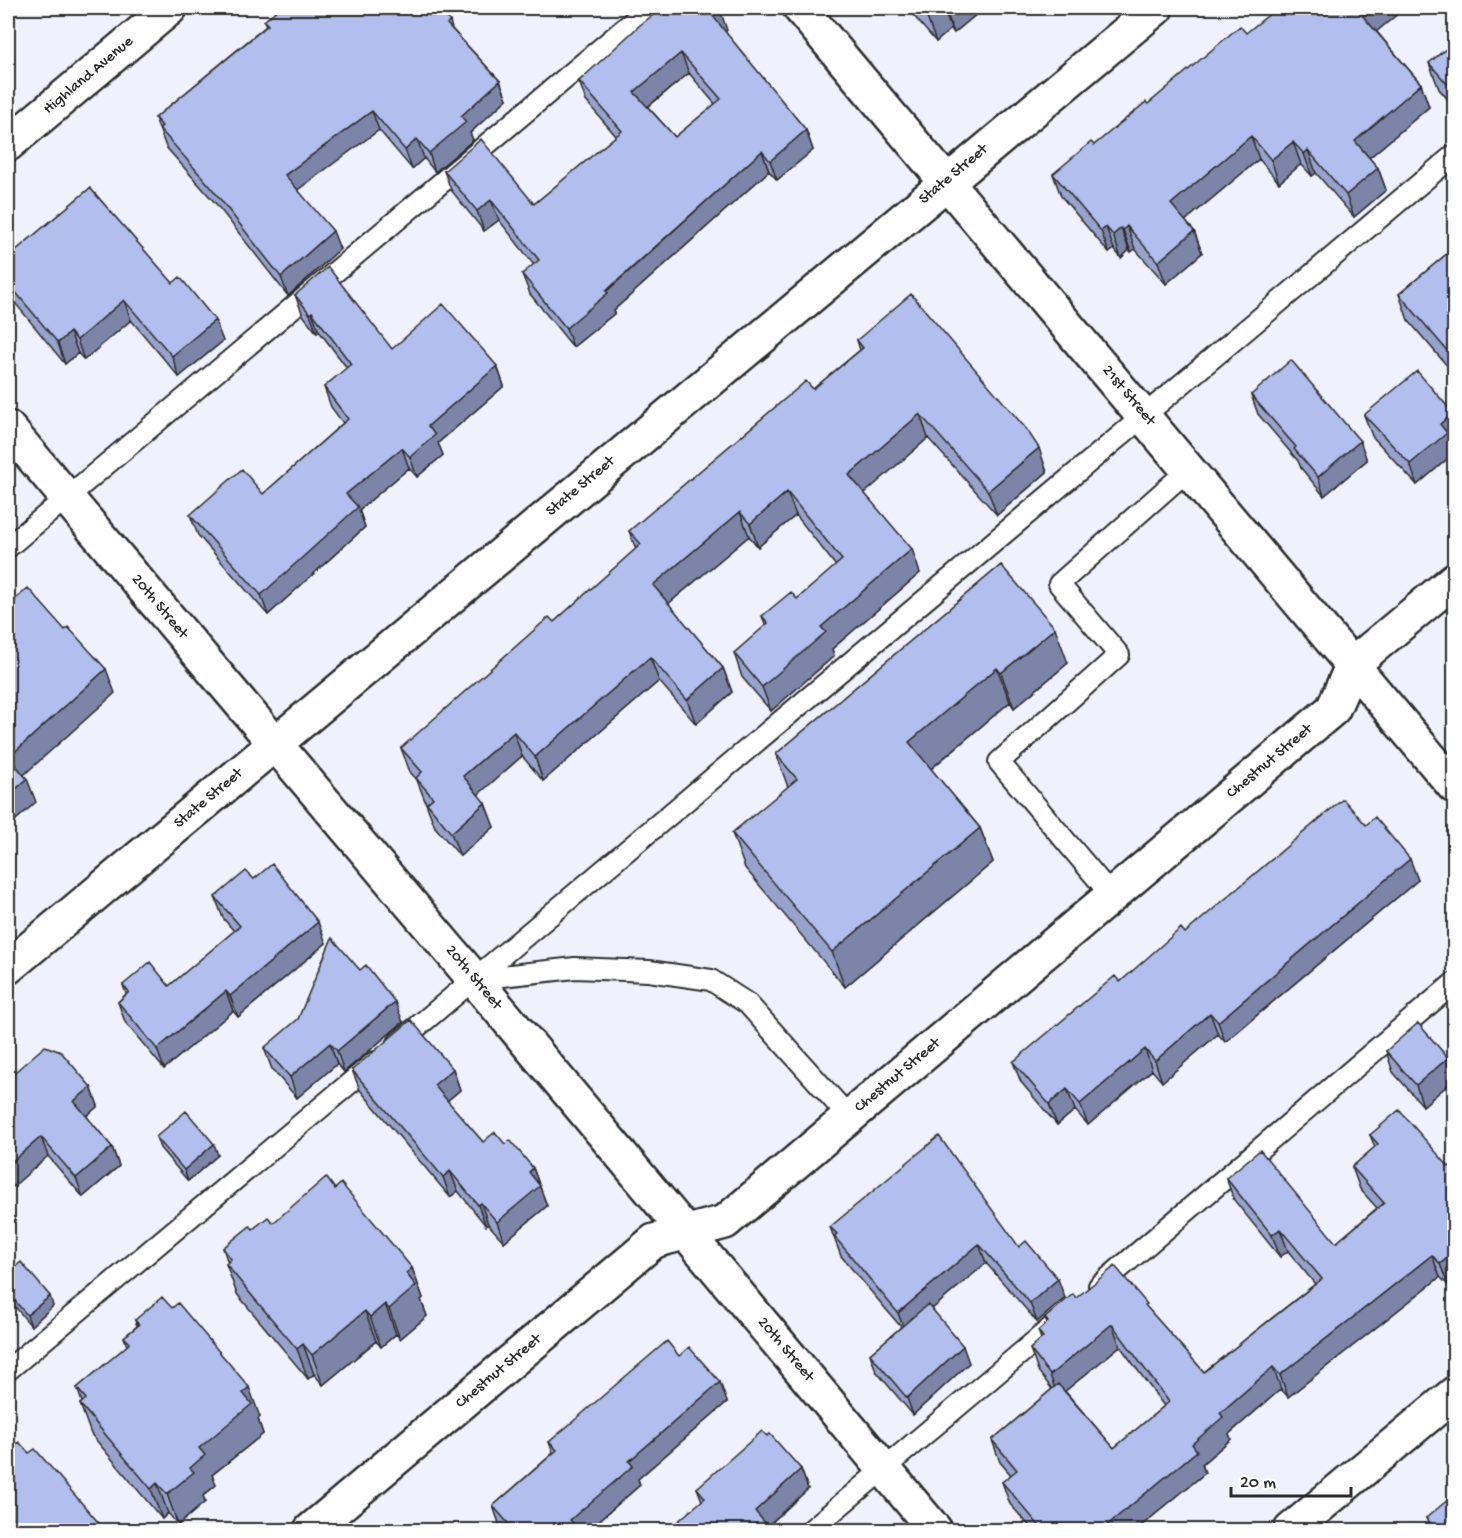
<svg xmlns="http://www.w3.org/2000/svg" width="1462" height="1538" font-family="'Gochi Hand',sans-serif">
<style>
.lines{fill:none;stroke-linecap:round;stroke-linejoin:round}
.lane-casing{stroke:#2b2b2b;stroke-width:24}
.street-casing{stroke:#2b2b2b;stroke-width:38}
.secondary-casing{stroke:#2b2b2b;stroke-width:38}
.lane{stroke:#fff;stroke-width:20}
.street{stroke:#fff;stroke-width:33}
.secondary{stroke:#fff;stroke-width:33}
.wall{fill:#98a3cd;stroke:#2b2b2b;stroke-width:1.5;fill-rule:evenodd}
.shaded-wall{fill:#7c85a7;stroke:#2b2b2b;stroke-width:1.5}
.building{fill:#b1beee;stroke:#2b2b2b;stroke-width:1.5;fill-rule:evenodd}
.labels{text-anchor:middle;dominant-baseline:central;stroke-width:5;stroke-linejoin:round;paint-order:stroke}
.street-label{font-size:16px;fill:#2b2b2b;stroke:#fff}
</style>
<rect width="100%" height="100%" fill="#eff2fc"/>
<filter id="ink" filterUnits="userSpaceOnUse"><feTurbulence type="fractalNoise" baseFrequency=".0167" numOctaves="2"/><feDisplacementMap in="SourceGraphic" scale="12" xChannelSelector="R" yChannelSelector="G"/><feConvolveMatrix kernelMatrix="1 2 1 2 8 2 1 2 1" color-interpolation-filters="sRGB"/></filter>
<g filter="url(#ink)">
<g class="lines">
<defs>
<path id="lane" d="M8,547l641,-539
M1112,896l-113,-134 120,-107 -60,-71 130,-115
M474,979l101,-11 74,3 62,9 37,24 101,113
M398,1043l1056,-888
M1099,1286l355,-303
M8,1370l367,-308
M811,1530l248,-209"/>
<path id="street" d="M800,8l654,778
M8,144l162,-136
M8,428l466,551 461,551
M8,967l1148,-959
M311,1530l343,-289 71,-19 608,-513 20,-45 101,-84"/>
<path id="secondary" d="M1291,1530l163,-136"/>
</defs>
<use href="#lane" class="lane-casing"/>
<use href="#street" class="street-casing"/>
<use href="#secondary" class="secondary-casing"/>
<use href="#lane" class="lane"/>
<use href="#street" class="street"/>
<use href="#secondary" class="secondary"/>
</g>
<path class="wall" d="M907,8h77l-30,25 -3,-4 -15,13z
M264,21h186l2,8 48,52 7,18 -37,34 3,7 -38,32 -11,-14 -12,11 -33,-39 -82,59 43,60 -52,47 -71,-91 -51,-58 -11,-29 111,-92z
M727,30l-2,2 81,98 7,20 -36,30 -8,-9 -155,139 1,3 -42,34 -43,-53 -8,-20 12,-9 -35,-45 -15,11 -33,-41 -7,-19 90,33 82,-68 -30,-35 -7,-20zM689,73l26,31 -40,33 -27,-30z
M1377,32l44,52 8,23 -60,51 9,10 8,22 -32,27 -38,-44 -4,3 -11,-12 -22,19 -20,-24 -74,62 9,10 8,22 -36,31 -31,-35 -4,3 -2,-2 -8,8 -7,-9 -5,4 -48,-57 -8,-22 41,-29 152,-112z
M1455,44v64l-16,-19 -10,-26z
M90,188l133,153 -44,36 -48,-57 -47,40 -6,-7 -13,11 -54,-66 -3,-9v-32z
M1455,219v24l-7,-18z
M1455,247v128l-47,-55 -9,-26z
M295,295l97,54 105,17 7,20 -66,57 5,12 -26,22 -8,-9 -50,42 6,17 -97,88 -70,-80 -8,-20 73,-21 80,-71 -12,-16 -7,-20 23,-19 -28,-37 -2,2 -14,-18z
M857,340l190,132 -50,43 -69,-77 -64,55 56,80 -88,76 2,7 -63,55 -29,-34 -8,-24 32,-27 -4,-10 35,-17 39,-33 -40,-51 -38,32 -9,-11 -81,68 55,64 9,24 -36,32 -37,-43 -116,100 -21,-25 -44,38 16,33 -34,29 -25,-29 -18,-47 -7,-8 -9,-24 153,-126 82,-73 -7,-18 184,-142 47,-39z
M1251,395l116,65 -43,36 -23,-28 -3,-7 -40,-47z
M1453,413l2,4v22l-5,3 4,11 -37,32 -45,-49 -8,-21z
M1001,565l67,98 -54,45 -4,-6 -79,67 49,59 13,34 -148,125 -100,-119 -13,-35 56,-46 -12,-33z
M1366,825l52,55 -193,162 -7,-8 -56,48 -10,-12 -64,55 -13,-15 -18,15 -36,-43 -8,-20 172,-129z
M254,879l72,64 -88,74 -5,-6 -69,58 -39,-47 -7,-20 8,-8 -3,-9 46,1 65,-55 -11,-13 -8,-21z
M403,1022l-59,50 -7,-8 -40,34 -25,-29 -8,-21z
M1386,1051l62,7 7,18v3l-32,27 -30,-34z
M453,1069l7,21 -13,11 36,41 22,2 28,24 14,38 -43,36 -16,-18 -2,2 -28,-35 -8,6 -90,-107 -8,-20z
M8,1078l83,9 7,19 -12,10 26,31 7,19 -36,31 -35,-41z
M1370,1135l79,32 6,-5v118l-7,5 -8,-8 -152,120 -7,-8 -52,45 2,5 -29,25 3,9 -69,57h-103l-23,-26 -8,-22 9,-7 -11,-13 -8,-22 60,-51 -14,-18 -8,-22 11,-10 -3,-8 9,-8 -2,-5 31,-20 73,12 55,62 111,-88 -27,-33 -8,6 -46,-57 -8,-22 110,65 41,-35 -17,-19 -8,-22 23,-20zM1120,1346l44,60 -50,42 -49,-57z
M156,1137l62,18 -30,26 -28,-33z
M335,1189l77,79 11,30 -2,2 6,16 -27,23 -4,-5 -15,13 -5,-6 -53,44 -9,-11 -6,5 -71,-85 -11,-30 2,-1 -5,-15 30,-19 20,-6z
M830,1227l189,20 46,51 -28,24 -51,-59 -54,46 37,54 -56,52 -37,-44 -6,-17 31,-27 -60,-71z
M8,1273l45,33 -22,20 -23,-28z
M135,1320l125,97 -2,2 5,15 -51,41 4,10 -13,11 2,6 -27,23 -10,-12 -6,6 -71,-85 -11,-30 2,-2 -5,-14 50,-42 -3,-9 13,-11z
M679,1356l48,46 -89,77 2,6 -52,45h-84l-4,-4 -7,-20 60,-53 -4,-11z
M767,1436l34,33 7,20 -40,37 -66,-25 -5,-13z
M1426,1518l29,12h-24z"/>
<path class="shaded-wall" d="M934,8h9l8,21 -15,13 -10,-27z
M945,8h39l-30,25z
M1371,8h34l-35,29 -8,-22z
M720,10l7,20 -6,6 -8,-20z
M681,53l8,20 -48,39 -7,-20z
M500,81l7,18 -37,34 3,7 -38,32 -6,-19 32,-37z
M1421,84l8,23 -66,56 -8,-22z
M372,111l7,19 -87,64 -7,-19z
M806,130l7,20 -36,30 -7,-19z
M1251,136l8,23 -80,67 -8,-22z
M417,139l7,19 -12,11 -7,-19z
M1293,142l8,22 -22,19 -8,-23z
M1308,150l8,23 -4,3 -8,-22z
M762,151l7,20 -155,139 1,3 -42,34 -7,-19z
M1378,168l8,22 -32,27 -8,-22z
M491,200l8,20 -15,11 -7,-20z
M1127,226l8,23 -4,3 -8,-22z
M1106,227l8,22 -5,4 -8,-22z
M1121,228l8,22 -8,8 -8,-23z
M333,231l7,18 -52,47 -7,-19z
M1194,231l8,22 -36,31 -8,-22z
M124,300l7,20 -47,40 -7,-20z
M312,312l7,19 -2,2 -7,-19z
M215,320l8,21 -44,36 -7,-21z
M70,332l8,21 -13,11 -7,-21z
M497,366l7,20 -66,57 5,12 -26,22 -7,-20 18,-31z
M1453,413l2,4v22l-5,3 4,11 -37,32 -7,-21 30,-40z
M920,414l8,24 -70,61 -9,-24z
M1360,441l7,19 -43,36 -6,-19z
M402,448l7,20 -50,42 6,17 -97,88 -7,-20 85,-101z
M1039,448l8,24 -50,43 -9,-24z
M787,492l9,23 -38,32 -8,-23z
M740,512l9,24 -87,73 -9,-24z
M912,549l8,24 -88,76 2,7 -63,55 -9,-24 59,-60z
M1055,628l13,35 -54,45 -13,-35z
M650,657l9,24 -116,100 -8,-24z
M723,668l9,24 -36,32 -9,-24z
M997,668l13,34 -89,75 -12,-35z
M106,669l9,24 -98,88 -8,-24z
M514,732l8,24 -50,44 -9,-24z
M27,779l9,23 -28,25v-31z
M485,803l9,24 -34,29 -9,-23z
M980,828l13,34 -148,125 -13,-35z
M1410,859l8,21 -193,162 -7,-20z
M318,922l8,21 -88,74 -8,-21z
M226,991l7,20 -69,58 -7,-20z
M395,1002l8,20 -59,50 -7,-21z
M1210,1013l8,21 -56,48 -7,-21z
M330,1043l7,21 -40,34 -7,-21z
M1145,1049l7,21 -64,55 -8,-21z
M1448,1058l7,18v3l-32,27 -7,-21z
M453,1069l7,21 -19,16 -7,-21z
M91,1087l7,19 -17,15 -7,-20z
M1067,1089l8,21 -18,15 -8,-21z
M41,1137l7,19 -40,35v-26z
M214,1144l4,11 -30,26 -4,-11z
M112,1147l7,19 -36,31 -7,-19z
M533,1168l14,38 -43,36 -7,-20 32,-50z
M450,1171l8,20 -8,6 -7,-20z
M481,1203l7,21 -2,2 -8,-21z
M1280,1229l8,22 -8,6 -8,-22z
M979,1244l7,19 -81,69 -7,-19z
M1455,1251v29l-7,5 -8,-21z
M1432,1255l8,22 -152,120 -8,-22z
M412,1268l11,30 -2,2 6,16 -27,23 -11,-30 17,-36z
M1058,1279l7,19 -28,24 -7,-19z
M50,1296l3,10 -22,20 -4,-11z
M385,1304l11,30 -15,13 -11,-30z
M365,1311l11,30 -53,44 -11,-30z
M1112,1324l8,22 -62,51 -8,-22z
M303,1344l11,30 -6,5 -11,-30z
M963,1346l6,17 -56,52 -6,-17z
M1273,1367l8,22 -52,45 2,5 -29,25 3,9 -69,57h-35l91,-86 28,-31z
M720,1382l7,20 -89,77 2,6 -52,45h-14l-4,-10 59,-59z
M249,1387l11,30 -2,2 5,15 -51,41 4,10 -13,11 2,6 -27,23 -11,-31 23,-26 9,-20 44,-55z
M801,1469l7,20 -45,41 -8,-19z
M157,1483l11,30 -6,6 -11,-30z"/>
<path class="building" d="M279,8h159l12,13 -3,3 53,57 -39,35 5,6 -37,31 -12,-14 -12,11 -33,-39 -87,64 48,56 -52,46 -71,-91 -51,-58 3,-2 -7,-8 113,-93 -4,-4z
M662,8h56l2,2 -7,6 15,19 78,95 -36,31 -8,-10 -156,140 2,2 -42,35 -44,-54 17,-14 -48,-60 -14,11 -33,-40 37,-32 53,65 88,-73 -43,-50 61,-56zM681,53l40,46 -46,38 -41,-45z
M920,8h14l-8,7z
M1277,8h94l-9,7 59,69 -66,57 23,27 -32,27 -38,-45 -4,4 -11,-12 -22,18 -20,-24 -80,68 23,27 -36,31 -31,-36 -4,4 -2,-2 -8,7 -7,-8 -5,4 -48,-57 38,-32 3,3 52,-43 2,2 92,-78 6,7z
M1453,43l2,1v49l-26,-30z
M90,188l83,95 7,-6 35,43 -43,36 -48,-56 -47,40 -7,-8 -12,11 -50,-60v-26z
M1455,219v14l-7,-8z
M1455,247v113l-56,-66z
M328,267l64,82 51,-45 54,62 -69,60 7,9 -25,22 -8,-9 -56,46 12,13 -97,88 -71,-80 52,-46 21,25 85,-75 -24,-32 27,-23 -39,-52 -2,2 -15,-19z
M911,294l116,136 12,18 -51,43 -68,-77 -71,61 63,74 -91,78 5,5 -64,55 -28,-34 34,-30 -6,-7 29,-24 6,7 45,-39 -55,-68 -37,32 -10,-12 -87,73 70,83 -36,32 -37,-43 -115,100 -21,-25 -51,44 22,27 -34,30 -24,-30 6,-5 -17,-20 6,-6 -21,-24 148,-131 5,5 87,-78 -12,-13 177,-150 7,8 50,-41 -6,-8z
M1291,360l69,81 -42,36 -24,-28 2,-2 -45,-52z
M1417,371l36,42 -13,11 7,9 -37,31 -46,-49z
M1001,565l54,63 -54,45 -4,-5 -88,74 71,86 -148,124 -100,-119 65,-54 -21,-25z
M28,588l37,42 3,-3 38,42 -97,88 18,22 -19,17v-190z
M1343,799l23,26 9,-8 35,42 -192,163 -8,-9 -55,48 -10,-12 -65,55 -13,-15 -18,15 -36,-42 102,-86 5,6 61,-54 4,5z
M272,864l46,58 -88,74 -4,-5 -69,58 -39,-47 11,-10 -6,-7 27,-23 19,24 71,-60 -25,-29 31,-26 8,8z
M332,938l28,32 6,-5 29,37 -58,49 -7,-8 -40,34 -26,-29 34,-29z
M411,1020l42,49 -19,16 49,57 12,-10 10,12 5,-4 23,28 -4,4 11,14 -43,36 -16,-19 -3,2 -28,-34 -7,6 -91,-107z
M1418,1023l30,35 -32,27 -30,-34z
M45,1046l16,6 30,35 -17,14 38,46 -36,31 -35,-41 -33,28v-87z
M1399,1110l50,57 6,-5v89l-15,13 -8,-9 -152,120 -7,-8 -53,46 3,4 -31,27 5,7 -96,79h-58l-41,-48 15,-12 -25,-30 66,-56 56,64 55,-46 -57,-78 -62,51 -20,-26 13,-12 -5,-6 10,-9 -3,-4 28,-24 3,4 39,-32 32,38 -2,1 59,67 118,-93 -42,-50 -8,6 -46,-57 34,-28 76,93 48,-40 -32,-36 26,-23 -8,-9z
M186,1111l28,33 -30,26 -28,-33z
M939,1136l80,111 7,-6 32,38 -28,24 -51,-59 -81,69 -64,-77 3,-2 -7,-7z
M326,1177l9,12 6,-6 71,85 -6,5 10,13 -27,23 -4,-5 -15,13 -5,-6 -53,44 -9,-11 -6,5 -49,-58 -22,-27 5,-5 -8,-11 27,-22 3,3 15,-12 5,6z
M21,1262l29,34 -23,19 -19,-22v-20z
M162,1297l10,11 6,-5 71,84 -6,6 9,11 -53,44 6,7 -15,13 4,4 -27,22 -10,-11 -6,6 -31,-37 -40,-48 6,-5 -9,-11 53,-45 -6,-6 15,-12 -4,-5z
M928,1304l35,42 -56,52 -37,-44z
M667,1341l12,15 10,-9 31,35 -91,79 4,5 -63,54 7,7 -3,2 1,1h-61l-21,-24 64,-56 -8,-8z
M762,1431l5,5 3,-2 31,35 -46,42 16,19h-103l37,-32 -8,-10z
M19,1442l10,11 6,-4 70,81h-97v-78z
M1455,1494v36h-18l-11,-12z"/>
</g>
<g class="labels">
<g class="street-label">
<text transform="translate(89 76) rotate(-40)">Highland Avenue</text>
<text transform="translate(954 175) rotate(-40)">State Street</text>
<text transform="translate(1128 396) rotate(50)">21st Street</text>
<text transform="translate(581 487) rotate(-40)">State Street</text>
<text transform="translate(159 607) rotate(50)">20th Street</text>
<text transform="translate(1270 762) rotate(-40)">Chestnut Street</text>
<text transform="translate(209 799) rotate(-40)">State Street</text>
<text transform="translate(473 978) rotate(50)">20th Street</text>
<text transform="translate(898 1076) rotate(-40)">Chestnut Street</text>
<text transform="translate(785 1350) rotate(50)">20th Street</text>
<text transform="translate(499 1372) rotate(-40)">Chestnut Street</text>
</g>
</g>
<rect width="1462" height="1538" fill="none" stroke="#fff" stroke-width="30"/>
<rect x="15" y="15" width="1432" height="1508" fill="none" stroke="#2b2b2b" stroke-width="2" filter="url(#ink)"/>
<path d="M1231 1487v9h120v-9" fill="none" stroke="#2b2b2b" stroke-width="3"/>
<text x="1240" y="1487" font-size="18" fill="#2b2b2b" stroke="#ffffff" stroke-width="4.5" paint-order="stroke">20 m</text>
</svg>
